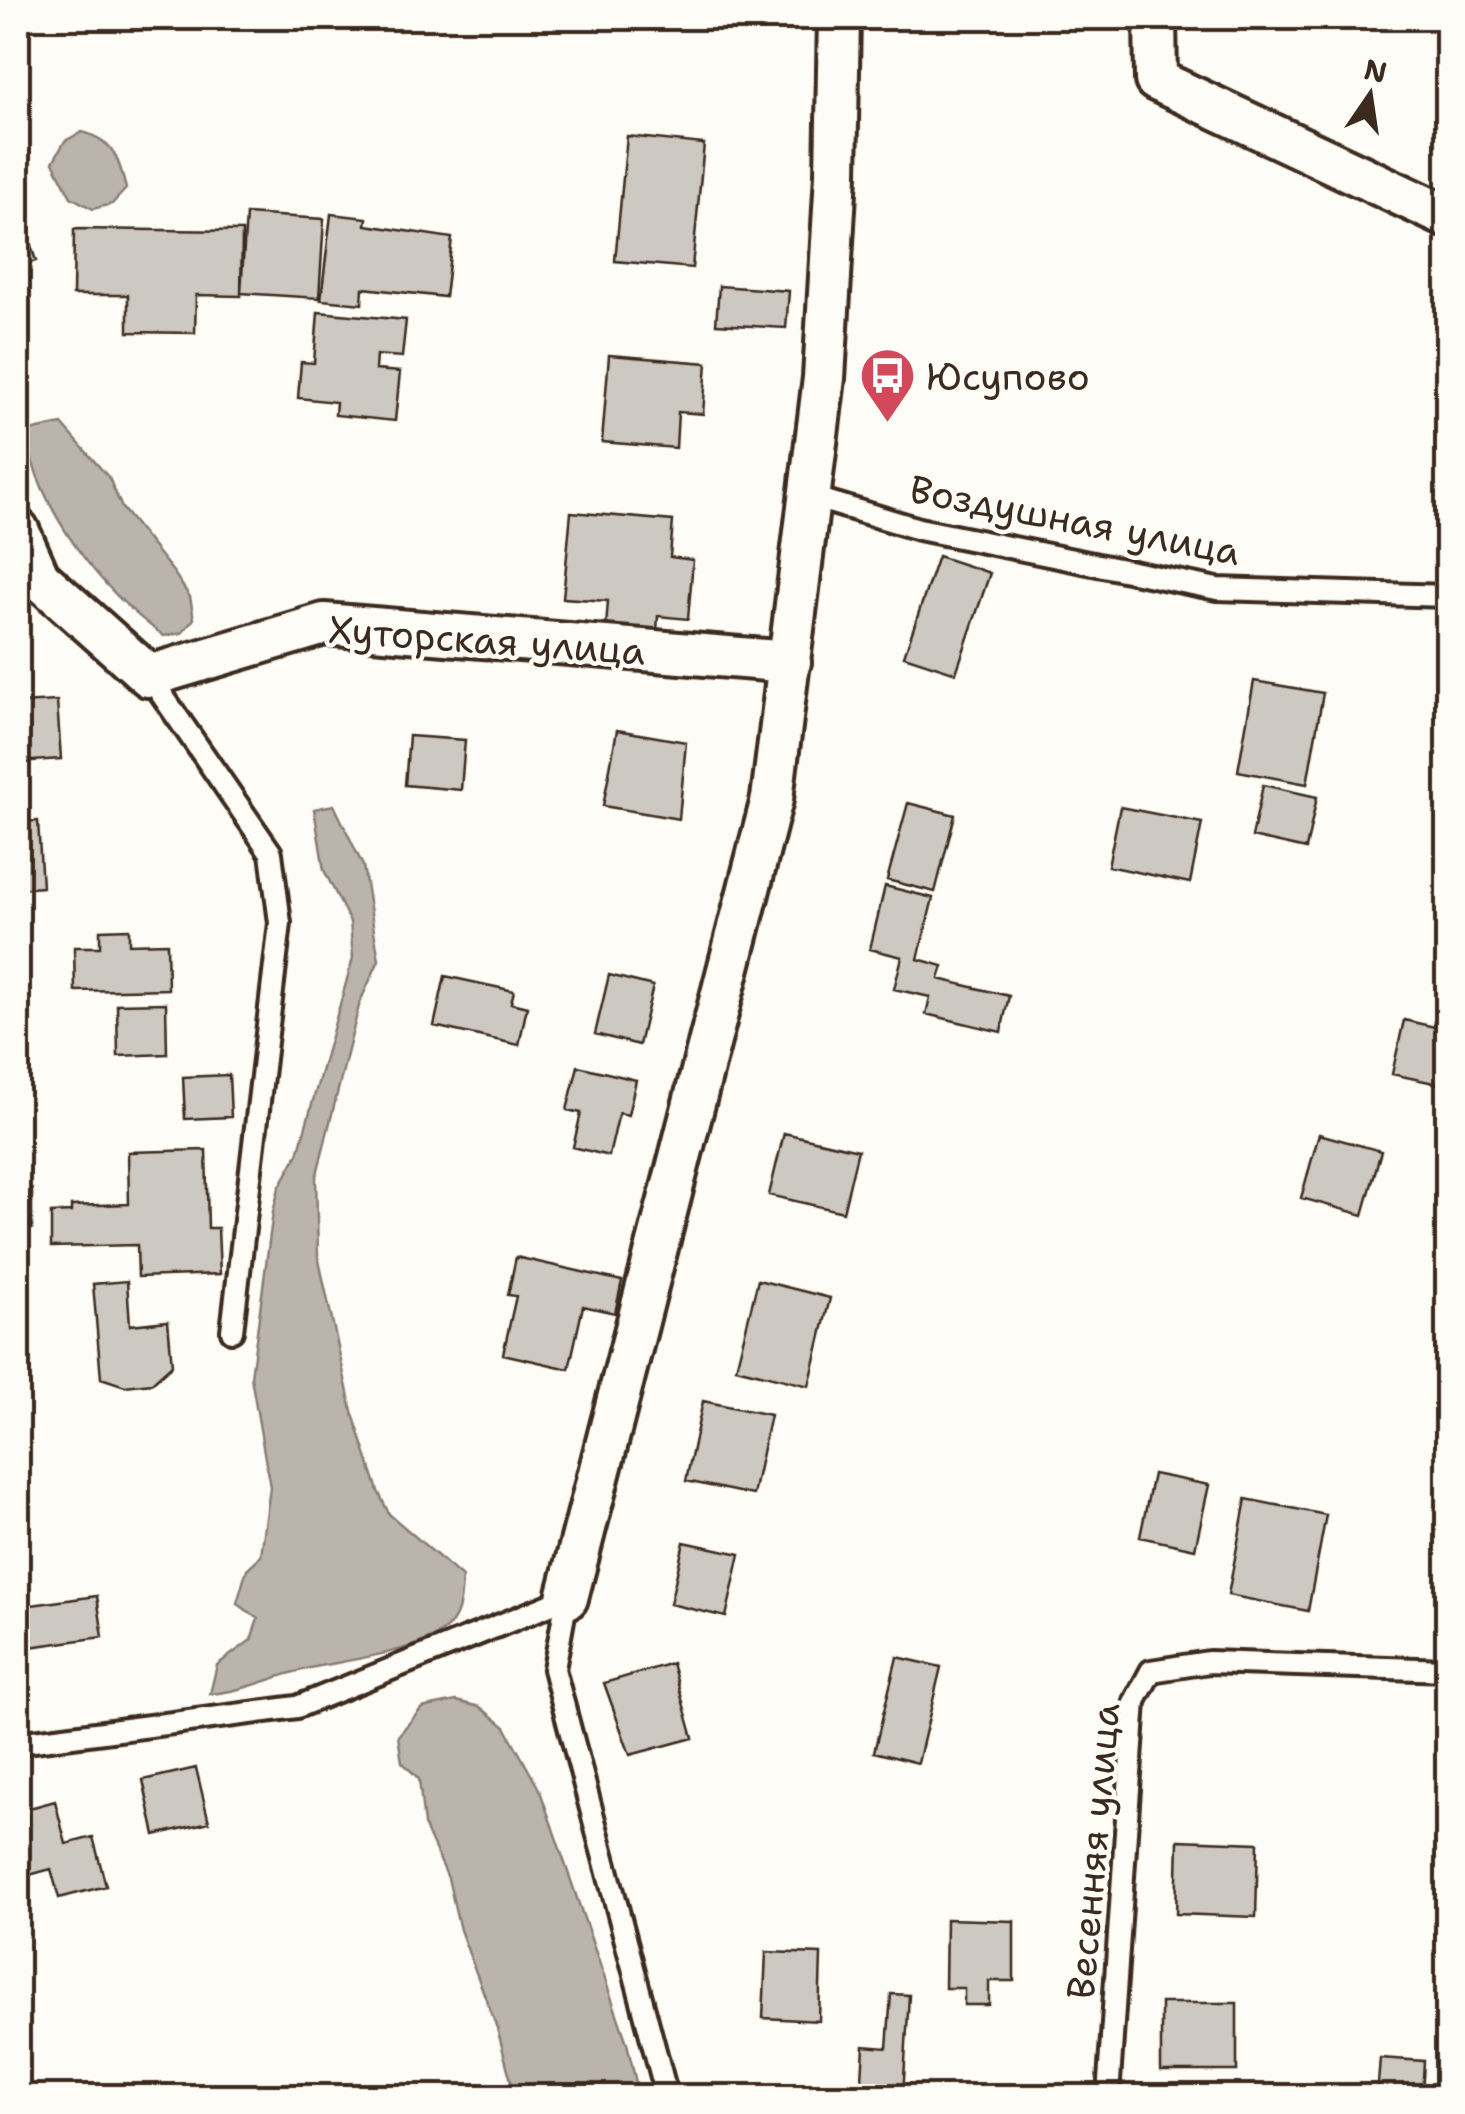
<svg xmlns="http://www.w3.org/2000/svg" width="1465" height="2114" font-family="'Shantell Sans',sans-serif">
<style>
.water{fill:#bbb4ad;stroke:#887d74;stroke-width:2.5}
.building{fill:#cdc8c2;stroke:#3b2a1e;stroke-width:2.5}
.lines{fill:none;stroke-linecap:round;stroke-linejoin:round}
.service-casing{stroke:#3b2a1e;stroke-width:28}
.minor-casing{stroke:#3b2a1e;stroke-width:48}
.service{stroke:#fdfcf7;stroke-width:20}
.minor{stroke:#fdfcf7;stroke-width:40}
.labels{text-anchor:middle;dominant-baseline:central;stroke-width:9;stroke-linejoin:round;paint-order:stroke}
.poi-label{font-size:38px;fill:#3b2a1e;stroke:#fdfcf7;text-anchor:start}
.street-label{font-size:38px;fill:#3b2a1e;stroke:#fdfcf7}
</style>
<rect width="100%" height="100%" fill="#fdfcf7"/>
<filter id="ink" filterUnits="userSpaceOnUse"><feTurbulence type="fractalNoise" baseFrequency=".01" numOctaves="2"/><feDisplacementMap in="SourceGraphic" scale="20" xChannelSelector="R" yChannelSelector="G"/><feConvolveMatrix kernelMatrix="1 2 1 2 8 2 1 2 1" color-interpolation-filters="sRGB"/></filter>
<g filter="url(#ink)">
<path class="water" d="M82,132c33,9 36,26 44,57l-14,15 -19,5 -22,-12 -18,-35 12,-21z
M62,424l47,54 13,30 52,65 16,24 4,22 -12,14 -18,3c-65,-47 -124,-124 -139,-204z
M334,805l29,61 16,94 -19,42 -44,176 2,78 34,155 26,80 11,23 73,63c-1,21 -1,42 -20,55 -33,21 -90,27 -127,35 -37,7 -67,24 -105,27l7,-29 34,-25 7,-21 -21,-16 10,-34 14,-13 9,-69 -19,-110 22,-165 6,-24 19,-34 55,-196 -3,-36 -26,-52 -10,-61z
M456,1701l24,6 25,20 35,64 87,252 12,53h-124l-18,-68 -37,-98 -12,-52 -24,-53 -5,-46 -17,-17 -4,-26 24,-28z"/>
<path class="building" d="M627,136l77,8 -12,124 -77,-7z
M18,206l18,55 -18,6z
M246,214l78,5 -5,79 -78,-5z
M331,214l36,4 -1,7 86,13 -7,59 -82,-9 -1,16 -41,-4z
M74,229l168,2 -1,65 -45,-1 -1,38 -67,-1v-37h-55z
M719,286l70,5 -3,37 -70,-4z
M318,312l88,8 -4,37 -26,-2 -1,15 25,2 -5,49 -60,-6 1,-13 -38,-4 3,-36 13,1z
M609,355l98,8 -4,51 -25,-2 -2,36 -74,-6z
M571,512l102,9 -3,36 23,3 -5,59 -30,-3 -1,15 -51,-4 2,-26 -45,-3z
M938,556l52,17 -34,100 -52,-17z
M1254,681l69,12 -16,91 -69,-13z
M57,701l4,58 -43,3v-59z
M617,730l69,12 -7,77 -76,-13z
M409,736l56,4 -4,50 -56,-5z
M1263,785l54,12 -11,52 -54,-12z
M908,803l47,12 -20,77 -48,-12z
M1120,807l82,16 -12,60 -82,-17z
M38,821l4,66 -24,2v-67z
M885,886l48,12 -15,61 25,7 -4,13 70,17 -8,36 -75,-18 4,-17 -36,-8 8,-32 -32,-8z
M129,929v15l38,-1 1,46 -93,2 -1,-44h26v-17z
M609,975l44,11 -14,59 -44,-11z
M445,976l69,15 -3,12 16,4 -8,38 -85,-19z
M166,1003l1,51 -49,2 -1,-52z
M1404,1020l44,10v56l-56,-12z
M578,1066l58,14 -8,35 -9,-2 -10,43 -36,-9 8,-34 -14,-3z
M229,1075l2,42 -46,2 -2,-42z
M784,1133l74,17 -15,62 -74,-17z
M1319,1134l62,17 -18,64 -62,-17z
M206,1150l2,78h10l2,46 -82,3 -1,-32 -86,2v-34l20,-1v-6l58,-2 -1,-52z
M18,1189h14v40h-14z
M516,1257l106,24 -7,32 -32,-7 -14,63 -66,-15 13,-58 -8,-1z
M758,1280l72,18 -21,88 -73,-18z
M127,1281l3,44 38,-4 4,44 -20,18 -27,3 -24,-8 -8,-94z
M703,1401l67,14 -17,80 -67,-14z
M1153,1474l56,11 -14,64 -55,-12z
M1246,1499l80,16 -18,96 -80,-16z
M684,1542l56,12 -14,63 -56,-13z
M97,1596l6,41 -74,10 -5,-41z
M897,1657l44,10 -23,96 -44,-11z
M672,1663l21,75 -63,17 -26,-72z
M1441,1763h7v53h-8z
M196,1768l13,54 -54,13 -12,-55z
M55,1801l11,43 27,-7 13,49 -47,12 -8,-29 -33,9v-51l12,-3 -4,-15z
M1178,1840l80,3 -2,74 -80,-3z
M946,1919l68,2v60h-25v24h-25v-17h-19z
M766,1952l55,2 -2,67 -56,-3z
M891,1994l18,1 -6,101h-42l3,-50 23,2z
M1161,2003h76v68h-76z
M1380,2058l44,3 -2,35h-45z"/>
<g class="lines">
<defs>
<path id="service" d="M812,497l107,32 298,60 231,7
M149,676l122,177 9,70 -48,408
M567,1598l-13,71 113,427
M18,1743l279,-36 270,-109
M1108,2096l27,-395 16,-30 58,-9 239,8"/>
<path id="minor" d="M1155,18l1,62 292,137
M18,530l21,48 110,98 175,-52 466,38
M567,1598l205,-799 52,-421 12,-203 3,-157"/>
</defs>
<use href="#service" class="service-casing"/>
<use href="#minor" class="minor-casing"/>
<use href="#service" class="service"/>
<use href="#minor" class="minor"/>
</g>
</g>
<defs>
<symbol id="bus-pin" viewBox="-11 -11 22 30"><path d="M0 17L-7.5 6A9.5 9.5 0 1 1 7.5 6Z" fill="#d1495b" stroke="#fdfcf7"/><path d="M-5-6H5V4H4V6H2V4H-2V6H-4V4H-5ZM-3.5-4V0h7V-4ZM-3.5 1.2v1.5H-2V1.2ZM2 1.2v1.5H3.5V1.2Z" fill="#fff"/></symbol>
</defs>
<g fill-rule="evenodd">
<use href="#bus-pin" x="856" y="344" width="63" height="86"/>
</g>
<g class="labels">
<g class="poi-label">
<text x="926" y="376">Юсупово</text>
</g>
<g class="street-label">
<text transform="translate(1075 520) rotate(11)">Воздушная улица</text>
<text transform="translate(487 640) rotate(4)">Хуторская улица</text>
<text transform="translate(1093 1851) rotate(-85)">Весенняя улица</text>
</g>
</g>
<rect width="1465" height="2114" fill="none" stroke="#fdfcf7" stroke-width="60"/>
<rect x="30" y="30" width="1405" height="2054" fill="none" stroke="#3b2a1e" stroke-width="4" filter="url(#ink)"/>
<g transform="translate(1370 95) rotate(13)" stroke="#fdfcf7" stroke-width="8" paint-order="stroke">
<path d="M0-8L18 38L0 25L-18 38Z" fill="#3b2a1e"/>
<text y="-15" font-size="28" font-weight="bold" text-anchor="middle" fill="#3b2a1e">N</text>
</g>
</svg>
